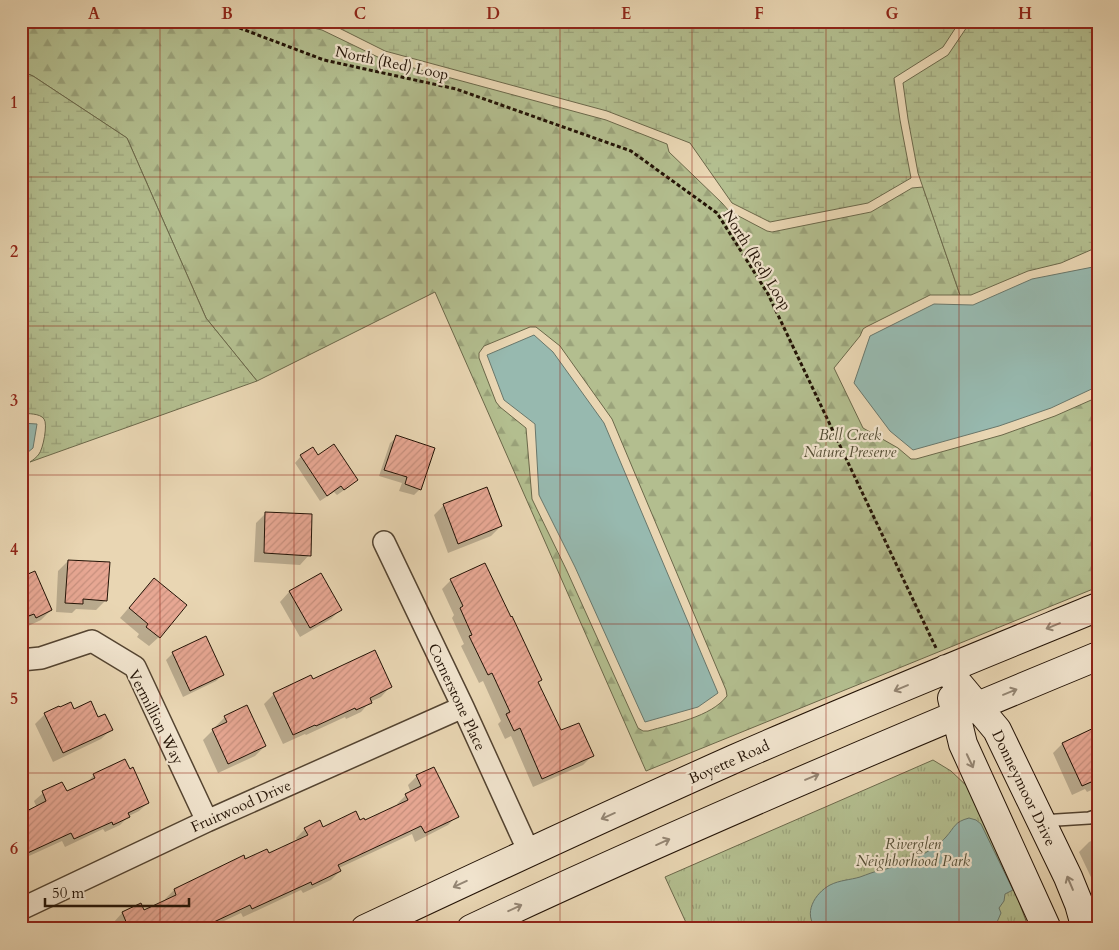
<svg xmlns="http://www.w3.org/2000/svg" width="1119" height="950" font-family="Cardo,serif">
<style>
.grass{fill:url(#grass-tufts);stroke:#6b684a}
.forest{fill:url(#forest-firs);stroke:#6b684a;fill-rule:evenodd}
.wetland{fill:url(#wetland-marsh);stroke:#6b684a}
.water{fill:#97b9af;stroke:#69776b}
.shadow{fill:#0003}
.building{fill:url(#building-hatch);stroke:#231306}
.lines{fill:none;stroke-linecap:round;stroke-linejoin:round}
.lane-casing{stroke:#544431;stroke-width:14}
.street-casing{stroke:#544431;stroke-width:24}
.secondary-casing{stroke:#231306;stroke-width:30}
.path{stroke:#231306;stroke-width:3;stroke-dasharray:4 2.5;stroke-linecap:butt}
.lane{stroke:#f1e4ce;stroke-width:11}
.street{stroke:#f1e4ce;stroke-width:21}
.secondary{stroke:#f1e4ce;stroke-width:28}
.oneway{stroke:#948674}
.grid{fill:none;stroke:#8f2418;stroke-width:1;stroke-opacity:0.55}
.labels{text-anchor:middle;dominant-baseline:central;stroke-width:4.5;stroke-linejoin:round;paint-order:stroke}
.street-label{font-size:15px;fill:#231306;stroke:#f1e4ce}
.park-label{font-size:15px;font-style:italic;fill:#554f36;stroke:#f1e4ce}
.neatline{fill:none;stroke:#8f2418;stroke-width:2}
.grid-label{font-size:16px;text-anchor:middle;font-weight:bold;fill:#8f2418}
</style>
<defs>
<pattern id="grass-tufts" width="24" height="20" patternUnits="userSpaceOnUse" patternTransform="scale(1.25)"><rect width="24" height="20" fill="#b3be8f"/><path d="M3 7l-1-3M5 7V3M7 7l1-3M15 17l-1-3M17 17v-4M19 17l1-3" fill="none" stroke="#9aa27a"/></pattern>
<pattern id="forest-firs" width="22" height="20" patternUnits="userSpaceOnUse" patternTransform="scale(1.25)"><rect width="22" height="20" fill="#b3be8f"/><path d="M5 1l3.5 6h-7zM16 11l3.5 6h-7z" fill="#9aa27a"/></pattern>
<pattern id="wetland-marsh" width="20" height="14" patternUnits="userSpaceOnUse" patternTransform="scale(1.25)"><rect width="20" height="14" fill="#b3be8f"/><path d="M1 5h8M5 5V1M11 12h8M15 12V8" fill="none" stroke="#9aa27a"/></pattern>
<pattern id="building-hatch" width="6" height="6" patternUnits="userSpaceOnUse" patternTransform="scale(1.25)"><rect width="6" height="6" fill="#e7a793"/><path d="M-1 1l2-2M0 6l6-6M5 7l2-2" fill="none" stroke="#c68f7d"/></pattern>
</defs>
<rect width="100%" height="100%" fill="#e9d6b3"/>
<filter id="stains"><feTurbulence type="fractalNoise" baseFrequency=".004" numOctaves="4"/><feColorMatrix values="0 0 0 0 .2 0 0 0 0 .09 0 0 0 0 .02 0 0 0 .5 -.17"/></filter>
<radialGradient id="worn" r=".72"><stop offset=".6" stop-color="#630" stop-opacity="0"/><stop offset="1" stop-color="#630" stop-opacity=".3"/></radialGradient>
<path class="grass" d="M933,760l18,11 18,17 46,103 14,38h-340l-24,-52z"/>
<path class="forest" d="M21,21h263l38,9 62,30 222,60 61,24 2,8 53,51 7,8 38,20 5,1 99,-20 41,-24 11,-1 37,108h-30l-64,32 -3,2 -3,7 -26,32 29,60 35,20 13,11h5l86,-24 53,-19 43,-19v190l-452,184 -211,-479 -178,89 -51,-63 -79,-180 -94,-62 -12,-5zM530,327h6l24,19 52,73 114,271 1,6c-16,21 -55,28 -79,35h-5l-5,-3 -71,-157 -35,-72 -6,-71 -26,-21 -4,-5 -17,-44v-5l5,-7z"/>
<path class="wetland" d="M325,21h635l-17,26 -49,31 6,42 11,58 -43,25 -98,19 -38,-19 -42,-60 -83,-32 -222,-60z
M971,21h127v229l-5,-1 -32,14 -33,8 -57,24h-11l-42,-122 -10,-54 -5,-36 45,-28z
M21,71l12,5 94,62 79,180 51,63 -227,81c3,-2 7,-5 9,-8 4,-5 9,-30 5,-35 -4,-6 -16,-5 -23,-6z"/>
<path class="water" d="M1098,266v120l-47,22 -52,18 -86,24 -23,-19 -36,-48 16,-47 64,-32 39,1 59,-26z
M534,335l19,17 51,71 114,270 -20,14 -53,15 -70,-155 -36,-72 -4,-71 -31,-24 -17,-45z
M21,423l16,1 -4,24 -12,10z
M969,818l7,2 5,4 32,66 -8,4 -1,7 -5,7 2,5 -7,16h-177c-15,-15 -2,-36 13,-44 10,-5 20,-5 30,-8 4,-1 7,-3 11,-4 5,-2 10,-2 15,-4 12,-3 24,-8 36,-14 8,-5 18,-11 24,-18 9,-10 8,-15 23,-19z"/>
<path class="shadow" d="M397,437l23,52 -6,6 -15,-4 3,-8 -23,-7 11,-33z
M301,456h16l40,24 -7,6 -13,9 -3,-3 -14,9 -25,-38z
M444,505l57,21 -10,10 -43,17 -14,-38z
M266,513l43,42 -9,10 -46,-3 2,-39z
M68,561l38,39 -10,10 -20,-1 -4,4 -16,-1 2,-41z
M321,574l20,35 -10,10 -31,18 -20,-35 9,-10z
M21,579l30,31 -10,10 -15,7 -2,-4 -3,1z
M451,580l89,100 -3,3 23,49 32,24 -9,9 -50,22 -22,-51 -6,3 -7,-15 3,-3 -18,-40 -4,2 -18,-37 3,-2 -12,-26 2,-3 -12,-26z
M145,589l14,48 -10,9 -12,-9 2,-3 -19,-16z
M205,638l17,37 -6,6 -33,16 -17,-37 7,-7z
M310,677l2,4 78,6 -9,10 -11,5 -9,10 -15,7 -1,-2 -39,18 -1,-1 -22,10 -19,-40 10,-10z
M73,711l24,8 14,11 -10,9 -48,23 -18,-38 10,-10z
M225,717l40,29 -10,10 -37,17 -15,-33 10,-10 3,-1 -1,-2z
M1098,727v60l-11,5 -2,-3 -13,6 -19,-42 9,-9z
M94,775l54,28 -9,8 -10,5 -9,9 -15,7 -2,-3 -38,18 -3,-6 -33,15 -8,5v-44l16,-9 -3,-7 9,-8h23l19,-9z
M417,776l40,40 -9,9 -33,17 -3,-8 -73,34 1,3 -9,9 -28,13 -2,-3 -58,27 -2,-4 -34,16h-91l-3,-6 9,-10 19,-8 3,6 22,-10 -1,-2 9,-9 69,-33 2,4 23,-6 29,-14 -1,-3 9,-9 18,-1 41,-7 34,-15 -1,-2 9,-9 5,-2 -3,-8z
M1098,838v54l-19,-40 10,-10z"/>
<path class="building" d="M396,435l39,13 -14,42 -16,-6 2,-7 -23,-7z
M334,444l24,36 -14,10 -3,-4 -14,10 -27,-41 13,-8 5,8z
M487,487l15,39 -44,18 -15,-40z
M265,512l47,2 -1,42 -47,-3z
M68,560l42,2 -3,39 -24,-2v5l-18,-1z
M485,563l26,54 1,-1 30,64 -4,2 23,48 18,-7 15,33 -52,23 -22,-51 -6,3 -8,-17 4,-2 -18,-39 -4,2 -19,-39 3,-1 -12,-27 3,-2 -13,-27z
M35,571l17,39 -16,8 -2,-4 -13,5v-42z
M321,573l21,37 -32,18 -21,-37z
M154,578l33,27 -27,33 -14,-11 2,-3 -19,-16z
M206,636l18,39 -34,16 -18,-39z
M375,650l17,37 -22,11 2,5 -16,7 -1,-2 -39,18 -1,-1 -22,10 -20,-42 38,-18 2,4z
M91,701l7,16 7,-3 8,16 -50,23 -19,-40 15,-7 1,1 11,-5 3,7z
M247,705l19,41 -38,18 -16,-35 15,-7 -3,-6z
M1098,726v53l-16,7 -20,-43z
M125,759l5,10 3,-2 16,36 -21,10 2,4 -17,8 -1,-3 -38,17 -3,-6 -50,23v-42l25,-13 -4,-10 20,-9 5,9 28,-13 -2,-4z
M434,767l25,50 -34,16 -4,-7 -83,39 3,6 -29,14 -1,-3 -59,27 -2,-4 -51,24h-70l-7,-17 19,-9 3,7 32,-15 -2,-6 70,-34 1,4 22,-10 2,4 39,-18 -4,-7 16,-8 3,7 33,-16 4,9 4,-2 1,2 43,-20 -3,-6 16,-8 -5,-11z"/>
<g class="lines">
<defs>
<path id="lane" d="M1041,821l48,-3 9,-3"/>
<path id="street" d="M384,542l79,165 66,145
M21,660l20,-2 51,-17 43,26 72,154
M21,909l186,-88 256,-114"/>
<path id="secondary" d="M946,669l51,61 71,147 11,27 7,25
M952,698l11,46 84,185
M365,929c123,-58 246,-115 369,-170 121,-53 242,-102 364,-152
M471,929c206,-97 416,-186 627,-273"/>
</defs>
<use href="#lane" class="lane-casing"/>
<use href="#street" class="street-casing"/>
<use href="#secondary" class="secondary-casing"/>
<path class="path" d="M221,21l103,39 132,29 175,62 86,62 51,81 168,354"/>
<use href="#lane" class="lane"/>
<use href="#street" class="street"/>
<use href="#secondary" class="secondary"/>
</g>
<defs><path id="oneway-shaft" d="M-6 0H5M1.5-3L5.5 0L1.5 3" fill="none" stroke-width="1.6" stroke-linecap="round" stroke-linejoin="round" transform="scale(1.25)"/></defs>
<g class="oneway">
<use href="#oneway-shaft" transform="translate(1053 626) rotate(158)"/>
<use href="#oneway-shaft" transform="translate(901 688) rotate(157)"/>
<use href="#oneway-shaft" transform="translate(1010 692) rotate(-22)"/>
<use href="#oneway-shaft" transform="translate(970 761) rotate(65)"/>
<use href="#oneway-shaft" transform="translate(812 777) rotate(-23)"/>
<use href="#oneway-shaft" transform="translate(608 816) rotate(156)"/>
<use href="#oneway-shaft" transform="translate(663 842) rotate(-24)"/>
<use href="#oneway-shaft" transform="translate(1070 883) rotate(-113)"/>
<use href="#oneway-shaft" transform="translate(460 884) rotate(155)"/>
<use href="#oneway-shaft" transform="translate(515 908) rotate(-25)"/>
</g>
<path class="grid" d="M160,21v908M294,21v908M427,21v908M560,21v908M692,21v908M826,21v908M959,21v908M21,177h1077M21,326h1077M21,475h1077M21,624h1077M21,773h1077"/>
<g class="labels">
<g class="street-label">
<text transform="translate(392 63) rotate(12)">North (Red) Loop</text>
<text transform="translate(757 260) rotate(58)">North (Red) Loop</text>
<text transform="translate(457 697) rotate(65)">Cornerstone Place</text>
<text transform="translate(156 717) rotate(63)">Vermillion Way</text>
<text transform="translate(729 762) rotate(-24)">Boyette Road</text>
<text transform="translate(1024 788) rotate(64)">Donneymoor Drive</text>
<text transform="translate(241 806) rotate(-24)">Fruitwood Drive</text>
</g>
<g class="park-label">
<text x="850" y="435">Bell Creek<tspan x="850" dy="17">Nature Preserve</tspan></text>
<text x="913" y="844">Riverglen<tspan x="913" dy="17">Neighborhood Park</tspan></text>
</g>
</g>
<rect width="1119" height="950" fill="none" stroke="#e9d6b3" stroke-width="55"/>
<path d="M45 898v8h144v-8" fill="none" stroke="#231306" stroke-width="2.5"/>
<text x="52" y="898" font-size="15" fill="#231306" stroke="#f1e4ce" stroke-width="4" paint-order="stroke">50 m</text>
<rect x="28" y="28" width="1064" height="894" class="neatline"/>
<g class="grid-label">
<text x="94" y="19">A</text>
<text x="227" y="19">B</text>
<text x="360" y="19">C</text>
<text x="493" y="19">D</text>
<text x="626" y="19">E</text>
<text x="759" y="19">F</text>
<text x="892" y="19">G</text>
<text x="1025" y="19">H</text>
<text x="14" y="108">1</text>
<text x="14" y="257">2</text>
<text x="14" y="406">3</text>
<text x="14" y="555">4</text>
<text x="14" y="704">5</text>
<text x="14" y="854">6</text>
</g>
<rect width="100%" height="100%" filter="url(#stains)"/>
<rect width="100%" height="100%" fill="url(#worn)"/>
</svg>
